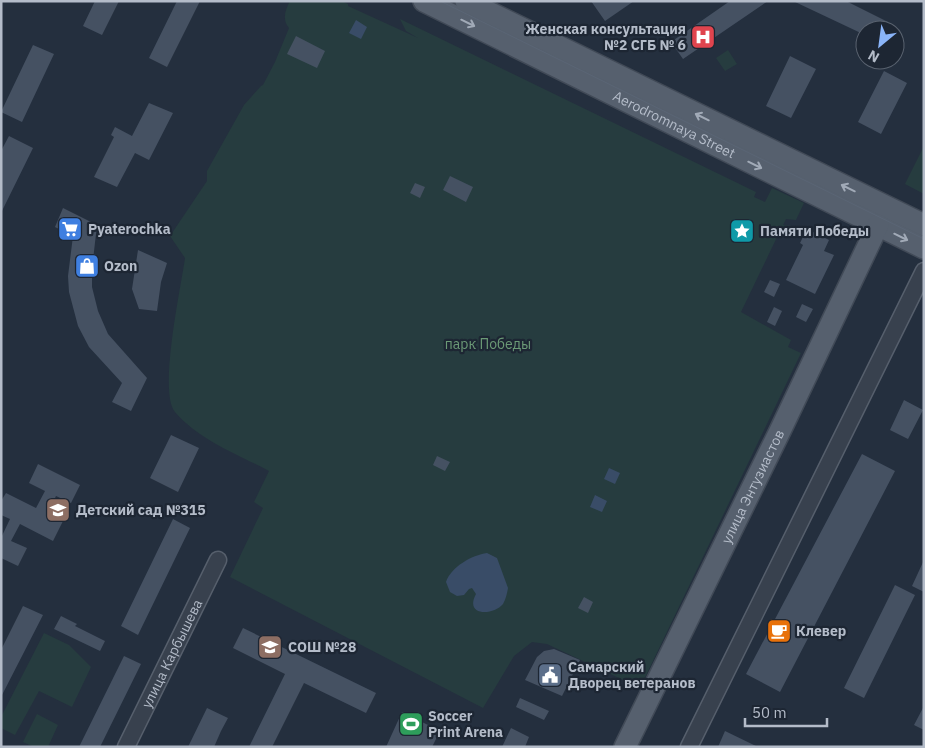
<svg xmlns="http://www.w3.org/2000/svg" width="925" height="748" font-family="'IBM Plex Sans',sans-serif">
<style>
.green{fill:#263c3f}
.water{fill:#394c67}
.building{fill:#455162}
.lines{fill:none;stroke-linecap:round;stroke-linejoin:round}
.minor-casing{stroke:#565f6c;stroke-width:19}
.major-casing{stroke:#414a57;stroke-width:24}
.minor{stroke:#38414e;stroke-width:16}
.major{stroke:#56606e;stroke-width:21}
.tram{stroke:#5a6575;stroke-width:1}
.oneway{stroke:#a1aab7}
.labels{text-anchor:middle;dominant-baseline:central;stroke-width:4.5;stroke-linejoin:round;paint-order:stroke}
.poi-label{font-size:14px;font-weight:bold;fill:#b4bcc9;stroke:#1d2633;text-anchor:start}
.street-label{font-size:14px;fill:#b4bcc9;stroke:#1d2633}
.park-label{font-size:14px;fill:#6b9a76;stroke:#1d2633}
</style>
<rect width="100%" height="100%" fill="#242f3e"/>
<path class="green" d="M290,1h52l6,3v2l70,32 -12,-7 -6,-12 356,173 -2,5 11,5 7,-14 32,15 -8,17 -10,-1 -3,6 9,1 -2,4 -10,1 -39,81 50,28 -3,7 13,6 -161,335 -93,-44 -15,-2 -18,14 -31,52 -253,-131 33,-69 -9,-6 15,-31c-32,-17 -70,-31 -94,-59 -17,-20 6,-125 10,-154l-15,-22 37,-55v-10l37,-66 17,-19 2,-1 12,-23 14,-34c-7,-8 -4,-18 1,-27z
M728,50l9,14 -12,7 -9,-13z
M924,146v48l-19,-10z
M44,633l25,12 22,22 -19,40 -33,-16 -24,44 -14,-7v-11z
M37,714l21,11 -10,22h-14l-11,-5z"/>
<path class="water" d="M356,20l11,7 -6,12 -12,-6z
M609,468l11,5 -5,11 -11,-5z
M595,495l12,6 -5,11 -12,-5z
M487,553l10,5 11,30c-1,5 -2,11 -5,16 -10,12 -39,12 -27,-10l-4,-6 -3,1 -5,6 -7,1 -7,-4 -4,-10c5,-15 26,-27 41,-29z"/>
<path class="building" d="M95,1h24l-17,34 -19,-9z
M177,1h23l-33,66 -18,-9z
M591,1h43l-29,20z
M730,1h38l-85,58 -12,-17z
M793,1h53l42,21 -4,8h-19v5z
M296,36l29,15 -8,17 -30,-14z
M33,45l21,9 -32,68 -21,-10z
M790,56l26,13 -25,49 -25,-12z
M884,71l23,12 -26,51 -23,-12z
M149,103l24,10 -24,47 -14,-7 -18,34 -23,-10 20,-40 -3,-2 4,-8 17,9z
M9,136l24,12 -32,65v-62z
M450,176l23,11 -7,15 -23,-12z
M415,183l10,4 -5,11 -10,-5z
M63,208l34,17 -5,44v18l6,24 10,23 39,44 -16,33 -19,-9 10,-19 -33,-36 -11,-21 -9,-34 -1,-16 5,-40 -18,-9z
M807,229l22,11 -5,11 10,4 -19,39 -29,-14 17,-35 -3,-2z
M138,250l29,13 -6,19 -4,29 -18,-2 -7,-20z
M770,280l10,4 -6,13 -10,-5z
M802,304l11,5 -7,13 -10,-5z
M774,307l8,4 -7,15 -8,-4z
M904,400l19,10 -15,29 -18,-9z
M171,435l28,13 -21,44 -28,-14z
M862,454l33,17 -115,221 -34,-18z
M437,456l13,6 -5,9 -12,-6z
M38,464l42,21 -9,18 -15,-7 -8,17 15,8 -10,20 -33,-17 -9,17 16,7 -9,18 -17,-8v-20l9,-19 -9,-4v-14l5,-8 30,15 9,-17 -16,-8z
M173,519l17,9 -52,107 -17,-9z
M924,560v32l-12,-6z
M895,585l20,10 -51,103 -20,-10z
M584,597l9,5 -5,11 -10,-5z
M23,606l20,9 -42,82v-47z
M61,616l16,8 -2,2 30,15 -5,10 -46,-22z
M243,628l133,65 -10,20 -62,-30 -32,64h-23l36,-73 -52,-26z
M554,649l26,11 -18,36 -37,-16 12,-23 7,-6z
M124,656l17,8 -41,83h-21z
M520,698l29,13 -5,9 -28,-13z
M924,706v24l-10,-5z
M207,708l21,10 -7,13 -7,16h-26z
M402,712l38,19 -8,16h-46z
M511,728l18,9 -4,10h-23z
M725,731l33,16h-40z"/>
<g class="lines">
<defs>
<g id="minor">
<path id="s1" d="M126,747l92,-187"/>
<path d="M689,747l235,-476"/>
</g>
<g id="major">
<path id="s2" d="M424,1l500,247"/>
<path d="M466,1l458,224"/>
<path id="s3" d="M625,747l155,-316 98,-206"/>
</g>
</defs>
<use href="#minor" class="minor-casing"/>
<use href="#major" class="major-casing"/>
<use href="#minor" class="minor"/>
<use href="#major" class="major"/>
<path class="tram" d="M440,1l484,238"/>
</g>
<defs><path id="oneway-shaft" d="M-6 0H5M1.5-3L5.5 0L1.5 3" fill="none" stroke-width="1.6" stroke-linecap="round" stroke-linejoin="round" transform="scale(1.25)"/></defs>
<g class="oneway">
<use href="#oneway-shaft" transform="translate(468 23) rotate(26)"/>
<use href="#oneway-shaft" transform="translate(702 117) rotate(-154)"/>
<use href="#oneway-shaft" transform="translate(755 165) rotate(26)"/>
<use href="#oneway-shaft" transform="translate(848 188) rotate(-154)"/>
<use href="#oneway-shaft" transform="translate(901 237) rotate(26)"/>
</g>
<defs>
<symbol id="hospital-square" viewBox="-11 -11 22 22"><rect x="-9" y="-9" width="18" height="18" rx="4" fill="#e0444e" stroke="#1d2633"/><path d="M-5-5h3v3.5h4V-5h3V5h-3V1.5h-4V5h-3Z" fill="#fff"/></symbol>
<symbol id="supermarket-square" viewBox="-11 -11 22 22"><rect x="-9" y="-9" width="18" height="18" rx="4" fill="#3f7fe0" stroke="#1d2633"/><path d="M-6-5.5h2.5l.6 2H6L4.5 2H-2.5L-4.4-4H-6ZM-1.5 3.2a1.3 1.3 0 1 0 .1 0ZM3 3.2a1.3 1.3 0 1 0 .1 0Z" fill="#fff"/></symbol>
<symbol id="sight-square" viewBox="-11 -11 22 22"><rect x="-9" y="-9" width="18" height="18" rx="4" fill="#0f9aa8" stroke="#1d2633"/><path d="M0-6L1.8-2.2L6-1.7L2.9 1.2L3.7 5.4L0 3.3L-3.7 5.4L-2.9 1.2L-6-1.7L-1.8-2.2Z" fill="#fff"/></symbol>
<symbol id="shop-square" viewBox="-11 -11 22 22"><rect x="-9" y="-9" width="18" height="18" rx="4" fill="#3f7fe0" stroke="#1d2633"/><path d="M-5-2.5h2.3a2.7 3.5 0 0 1 5.4 0H5L5.5 6h-11ZM-1.5-2.5h3a1.5 2.3 0 0 0-3 0Z" fill="#fff"/></symbol>
<symbol id="school-square" viewBox="-11 -11 22 22"><rect x="-9" y="-9" width="18" height="18" rx="4" fill="#8d6e63" stroke="#1d2633"/><path d="M0-5L7-2L0 1L-7-2ZM-4 1L0 2.5L4 1V4Q0 6-4 4Z" fill="#fff"/></symbol>
<symbol id="cafe-square" viewBox="-11 -11 22 22"><rect x="-9" y="-9" width="18" height="18" rx="4" fill="#e8710a" stroke="#1d2633"/><path d="M-5.5-4.5H6V0H3Q3 3.5 0 3.5H-2.5Q-5.5 3.5-5.5 0ZM3-3.2v2h1.7v-2ZM-6 4.5H4V6H-6Z" fill="#fff"/></symbol>
<symbol id="civic-square" viewBox="-11 -11 22 22"><rect x="-9" y="-9" width="18" height="18" rx="4" fill="#5c6f8a" stroke="#1d2633"/><path d="M-.6-6.5H3V-4.5H.6V-3L4-1V1h2V6H-6V1h2V-1L-.6-3ZM-1.2 2.5V6h2.4V2.5Z" fill="#fff"/></symbol>
<symbol id="stadium-square" viewBox="-11 -11 22 22"><rect x="-9" y="-9" width="18" height="18" rx="4" fill="#2e9e5b" stroke="#1d2633"/><path d="M0-5a6.5 5 0 1 0 0 10a6.5 5 0 1 0 0-10ZM-3.5-1.8h7v3.6h-7Z" fill="#fff"/></symbol>
</defs>
<g fill-rule="evenodd">
<use href="#hospital-square" x="689" y="23" width="28" height="28"/>
<use href="#supermarket-square" x="56" y="215" width="28" height="28"/>
<use href="#sight-square" x="728" y="217" width="28" height="28"/>
<use href="#shop-square" x="73" y="252" width="28" height="28"/>
<use href="#school-square" x="44" y="496" width="28" height="28"/>
<use href="#cafe-square" x="765" y="617" width="28" height="28"/>
<use href="#school-square" x="256" y="633" width="28" height="28"/>
<use href="#civic-square" x="536" y="661" width="28" height="28"/>
<use href="#stadium-square" x="397" y="710" width="28" height="28"/>
</g>
<g class="labels">
<g class="poi-label">
<text x="686" y="29" text-anchor="end">Женская консультация<tspan x="686" dy="16">№2 СГБ № 6</tspan></text>
<text x="88" y="229">Pyaterochka</text>
<text x="760" y="231">Памяти Победы</text>
<text x="104" y="266">Ozon</text>
<text x="76" y="510">Детский сад №315</text>
<text x="796" y="631">Клевер</text>
<text x="288" y="647">СОШ №28</text>
<text x="568" y="667">Самарский<tspan x="568" dy="16">Дворец ветеранов</tspan></text>
<text x="428" y="716">Soccer<tspan x="428" dy="16">Print Arena</tspan></text>
</g>
<g class="street-label">
<text stroke="none"><textPath href="#s2" startOffset="279">Aerodromnaya Street</textPath></text>
<text stroke="none"><textPath href="#s3" startOffset="290">улица Энтузиастов</textPath></text>
<text stroke="none"><textPath href="#s1" startOffset="104">улица Карбышева</textPath></text>
</g>
<g class="park-label">
<text x="488" y="344">парк Победы</text>
</g>
</g>
<rect width="925" height="748" fill="none" stroke="#b4bcc9" stroke-width="5"/>
<g transform="translate(880 45) rotate(209)"><circle r="24" fill="#1d2633" stroke="#59626f"/>
<path d="M0-4L9 19L0 12L-9 19Z" fill="#8ab4f8"/>
<text y="-8" font-size="14" font-weight="bold" text-anchor="middle" fill="#b4bcc9">N</text>
</g>
<path d="M745 718v8h82v-8" fill="none" stroke="#b4bcc9" stroke-width="2.5"/>
<text x="752" y="718" font-size="15" fill="#b4bcc9" stroke="#1d2633" stroke-width="4" paint-order="stroke">50 m</text>
</svg>
